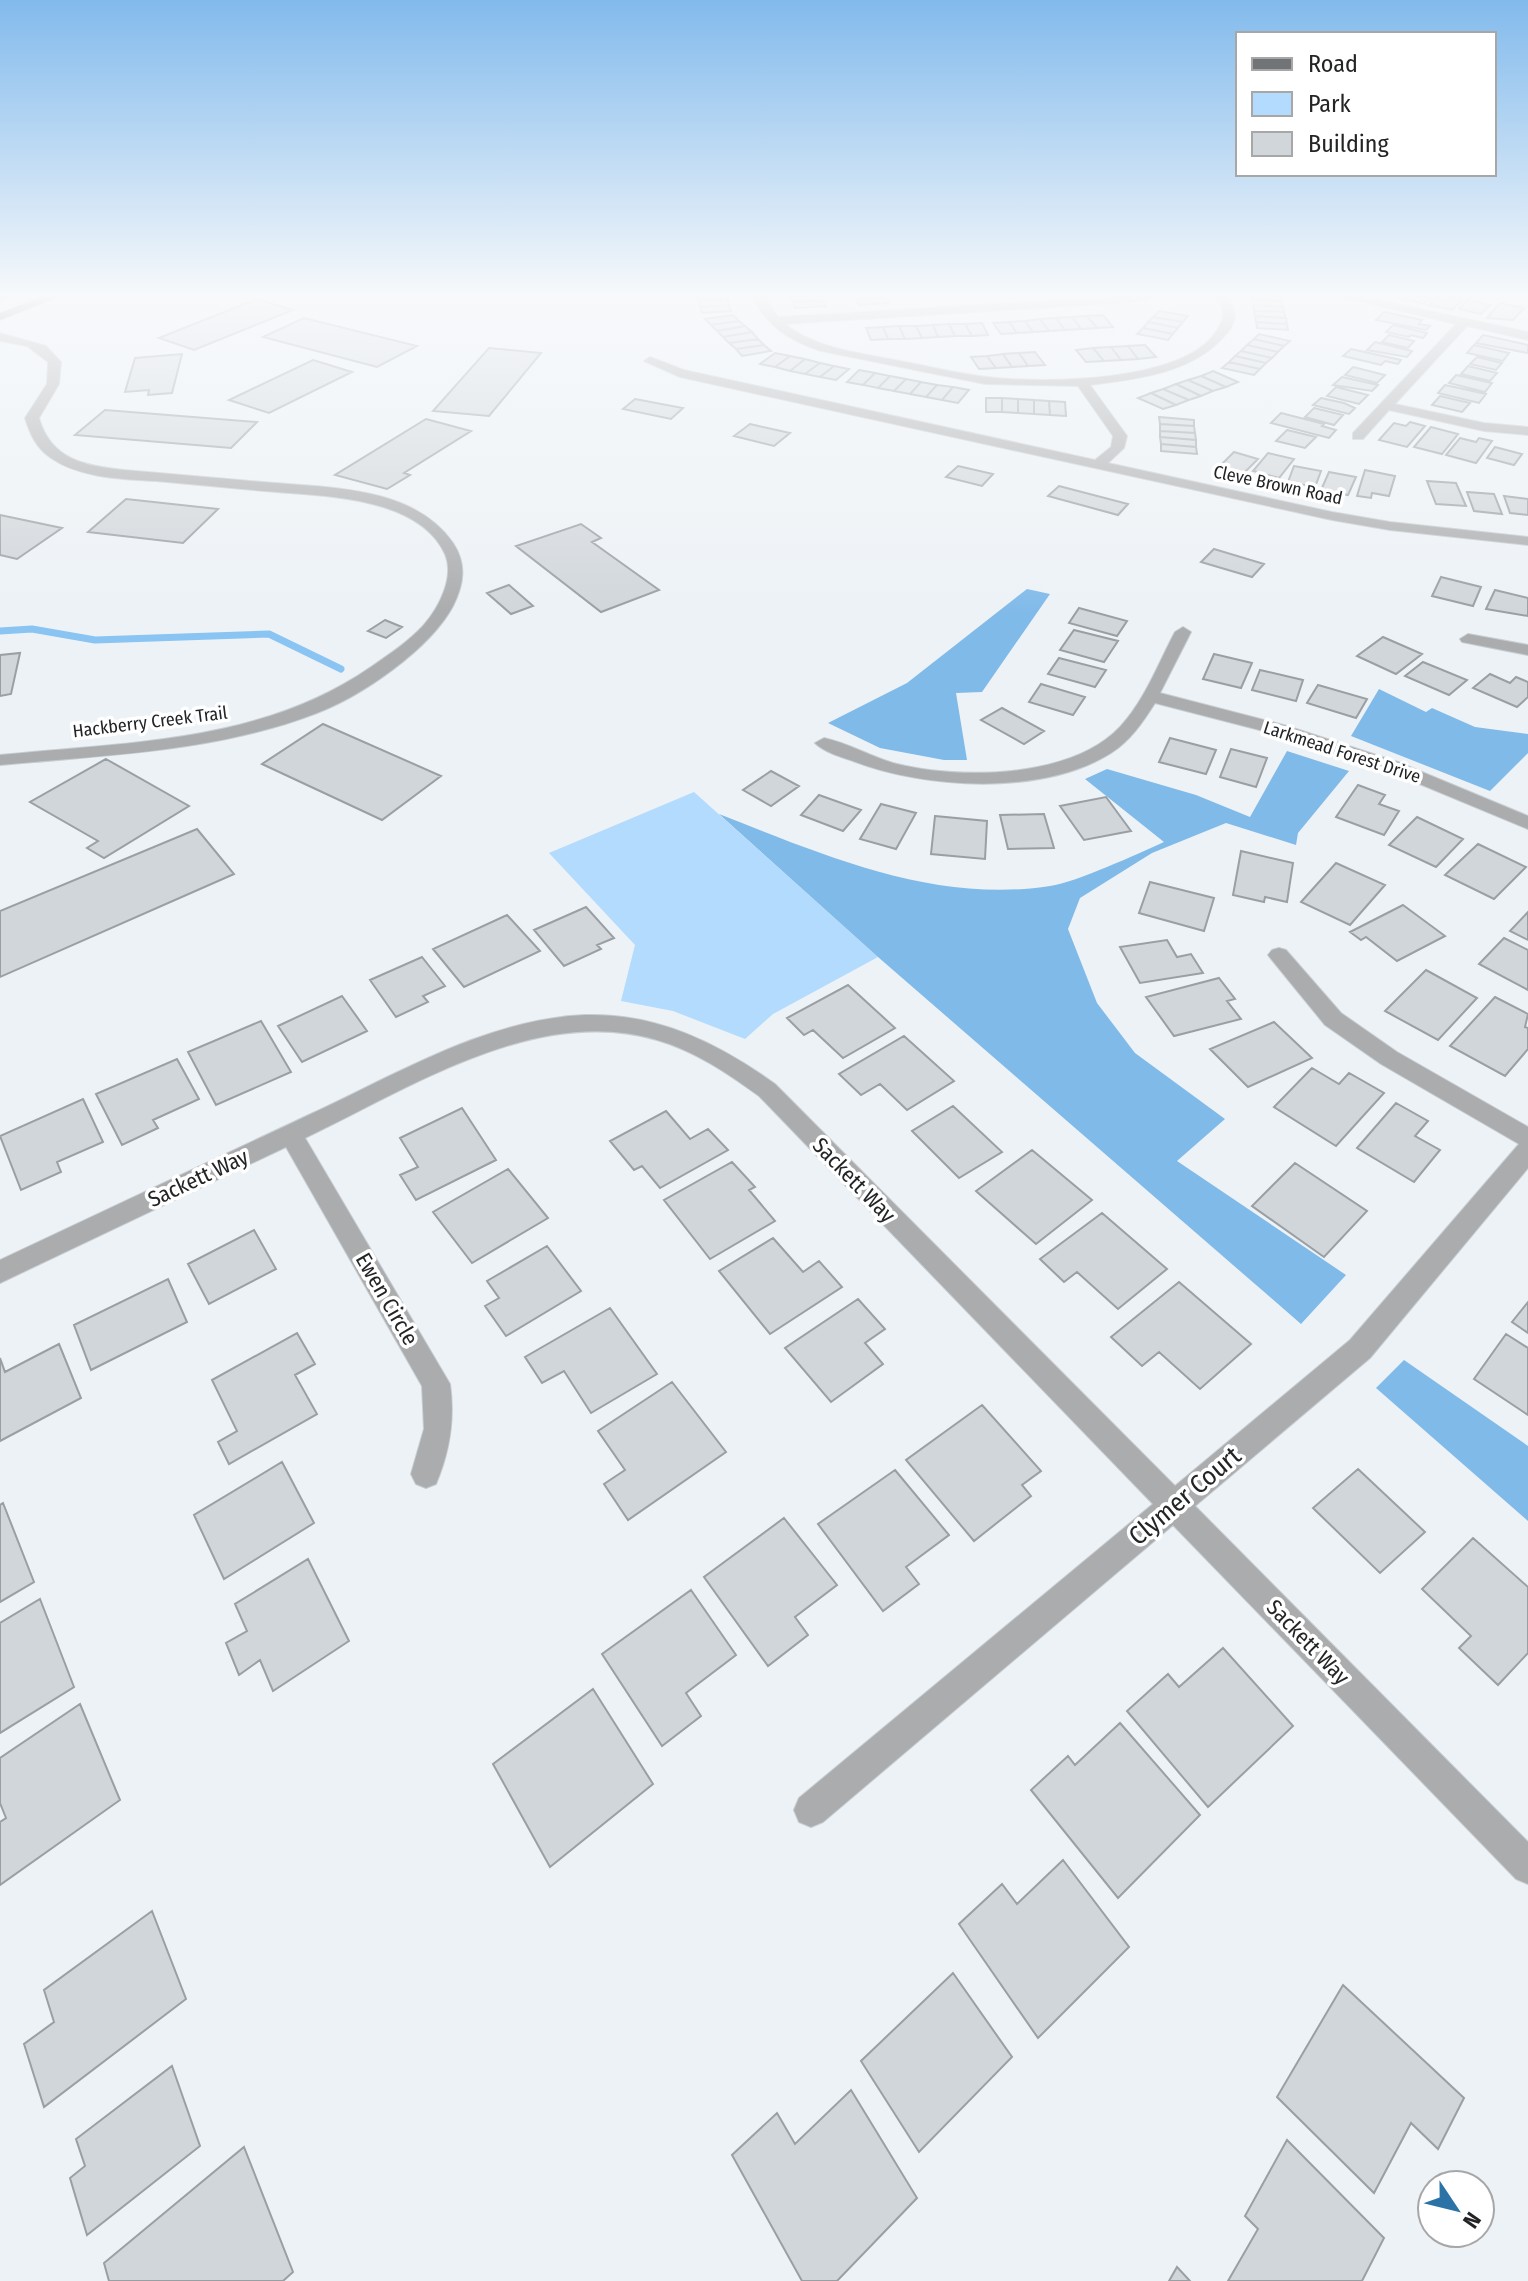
<svg xmlns="http://www.w3.org/2000/svg" width="1528" height="2281" font-family="'Fira Sans Condensed',sans-serif">
<style>
.green{fill:#b2dbfd}
.forest{fill:#80bae9}
.lines{fill:none;stroke-linecap:round;stroke-linejoin:round}
.stream{stroke:#89c4f3;stroke-width:7}
.building{fill:#d1d6da;stroke:#9a9fa3;stroke-width:2}
.minor-casing{stroke:#c8cdd1;stroke-width:2}
.primary-casing{stroke:#c8cdd1;stroke-width:2}
.minor{fill:#aaacae;fill-rule:evenodd}
.primary{fill:#707477;fill-rule:evenodd}
.labels{text-anchor:middle;dominant-baseline:central;stroke-width:7;stroke-linejoin:round;paint-order:stroke}
.far-street-label{font-size:18px;fill:#222426;stroke:#fff}
.street-label{font-size:22px;fill:#222426;stroke:#fff}
.near-street-label{font-size:26px;fill:#222426;stroke:#fff}
</style>
<rect width="100%" height="100%" fill="#edf2f6"/>
<path class="green" d="M694,792l184,165 -105,57 -28,25 -72,-28 -52,-10 14,-56 -86,-92z"/>
<path class="forest" d="M1027,589l23,5 -68,98 -26,1 11,67h-23l-64,-12 -52,-25 79,-40z
M1379,689l47,23 6,-4 43,19 53,7v19l-38,38 -139,-55z
M1287,751l62,20 -51,62 -2,12 -70,-22 -74,30 -72,45 -12,31 29,74 38,50 90,66 -48,42 169,114 -45,49 -423,-367 -159,-143c105,41 216,90 331,72 27,-4 87,-32 114,-44l-79,-63 22,-10 89,26 54,22z
M1404,1360l124,86v75l-152,-133z"/>
<g class="lines">
<path class="stream" d="M0,631l32,-2 63,11 174,-6 72,35"/>
</g>
<path class="building" d="M725,294l2,5 -28,2 -2,-6z
M1251,294l30,2 1,5 -30,-2z
M1409,294h19l5,1 -9,9 -21,-5z
M821,295l2,6 -30,1 -3,-6z
M1440,295l22,5 -10,10 -23,-5z
M885,297l4,6 -30,2 -3,-6z
M257,299l36,11 -99,40 -35,-12z
M727,299l2,6 -29,2 -1,-6z
M1252,299l30,2 1,6 -30,-2z
M1467,300l23,5 -9,9 -22,-5z
M823,301l3,5 -31,2 -2,-6z
M1500,303l24,5 -11,12 -26,-2z
M729,305l2,6 -29,2 -2,-6z
M1253,305l30,2 1,5 -30,-1z
M1159,311l29,5 -5,6 -30,-5z
M1254,311l30,1 2,6 -31,-2z
M1384,312l38,8 -3,4 11,2 -4,4 -50,-10z
M733,315l6,6 -28,4 -6,-6z
M1103,315l10,12 -16,1 -10,-12z
M1087,316l10,12 -16,1 -9,-12z
M1255,316l31,2 1,6 -31,-2z
M1072,317l9,12 -16,1 -9,-12z
M1153,317l30,5 -5,6 -30,-6z
M304,318l113,28 -40,21 -114,-30z
M1056,318l9,12 -16,1 -9,-12z
M1040,319l9,12 -16,1 -8,-11z
M739,321l6,5 -28,5 -6,-6z
M1025,321l8,11 -16,1 -8,-11z
M1009,322l8,11 -16,1 -8,-11z
M1148,322l30,6 -5,6 -30,-6z
M1256,322l31,2 1,6 -31,-2z
M982,323l6,12 -16,1 -7,-12z
M949,324h16l7,12h-17z
M949,324l6,12 -17,1 -5,-12z
M933,325l5,12 -16,1 -6,-12z
M1393,325l34,8 -4,5 -12,-3 -2,2 -23,-5z
M745,326l7,6 -29,5 -6,-6z
M899,326h17l6,12 -17,1z
M899,326l6,13h-17l-5,-12z
M883,327l5,12 -17,1 -5,-12z
M1143,328l30,6 -5,6 -31,-6z
M752,332l6,7 -29,4 -6,-6z
M1259,334l31,7 -6,5 -30,-7z
M1389,335l25,6 -6,7 -26,-6z
M1483,335l45,10v8l-52,-10z
M758,339l6,6 -28,4 -7,-6z
M1254,339l30,7 -6,6 -31,-7z
M1375,342l37,9 -5,6 -40,-7z
M764,345l7,6 -29,5 -6,-7z
M1145,345l11,12 -18,2 -10,-13z
M1247,345l31,7 -6,6 -31,-7z
M1474,345l35,8 -6,8 -36,-8z
M1128,346l10,13 -17,1 -10,-13z
M1111,347l10,13 -17,1 -11,-13z
M489,348l52,5 -52,63 -56,-5z
M1093,348l11,13 -18,1 -10,-12z
M1351,349l50,11 -3,4 -13,-3 -4,4 -38,-9z
M1241,351l31,7 -6,5 -31,-7z
M1035,352l10,13 -17,1 -9,-13z
M775,353l15,3 -15,11 -15,-3z
M1019,353l9,13 -16,1 -9,-13z
M182,354l-10,39 -24,2 1,-5 -24,2 10,-34z
M1003,354l9,13 -16,1 -9,-12z
M790,356l15,3 -15,12 -15,-4z
M987,356l9,12 -17,1 -8,-12z
M1235,356l31,7 -6,6 -31,-7z
M1477,357l25,6 -6,7 -26,-6z
M805,359l15,4 -15,11 -15,-3z
M313,360l39,12 -83,41 -40,-13z
M1229,362l31,7 -6,6 -32,-7z
M820,363l14,3 -14,11 -15,-3z
M834,366l15,3 -13,11 -16,-3z
M1468,366l29,7 -7,8 -29,-7z
M1353,367l32,8 -8,8 -32,-8z
M859,370l16,3 -12,12 -16,-3z
M1213,371l25,11 -12,5 -25,-11z
M875,373l15,3 -12,12 -15,-3z
M1456,375l36,8 -7,9 -36,-9z
M890,376l16,3 -12,12 -16,-3z
M1201,376l25,11 -13,4 -25,-11z
M1342,377l36,8 -6,6 -39,-6z
M906,379l15,3 -11,12 -16,-3z
M1188,380l25,11 -12,5 -25,-12z
M921,382l16,3 -11,12 -16,-3z
M1176,384l25,12 -12,4 -26,-11z
M937,385l16,2 -11,13 -16,-3z
M1445,385l41,9 -7,9 -41,-10z
M953,387l16,3 -11,13 -16,-3z
M1336,387l32,8 -9,9 -32,-8z
M1163,389l26,11 -13,5 -25,-12z
M1151,393l25,12 -13,4 -25,-11z
M1440,396l30,7 -8,9 -30,-7z
M986,398h16v14h-16z
M1002,398l16,1v14l-16,-1z
M1321,398l23,5 11,5 -6,6 -36,-9z
M635,399l48,9 -12,11 -48,-10z
M1018,399l16,1v14l-16,-1z
M1034,400l15,1 1,14 -16,-1z
M1049,401l16,1 1,14 -16,-1z
M1314,408l29,7 -9,10 -29,-8z
M105,410l152,12 -26,26 -156,-13z
M1281,413l43,11 -2,2 14,4 -7,8 -58,-15z
M1159,417l35,3v6l-34,-2z
M426,419l45,12 -67,42 6,2 -23,14 -52,-14z
M1410,422l15,4 -18,21 -28,-7 15,-17 12,3z
M750,424l40,9 -16,13 -40,-10z
M1160,424l34,2 1,7 -35,-2z
M1431,427l27,7 -16,20 -28,-7z
M1287,430l29,7 -11,11 -29,-7z
M1160,431l35,2 1,7 -36,-3z
M1160,437l36,3v7l-35,-3z
M1460,438l16,4 3,-4 13,3 -16,22 -30,-8z
M1161,444l35,3 1,7 -36,-3z
M1495,447l27,7 -8,11 -27,-7z
M1234,452l24,7 -15,15 -25,-6z
M1268,453l26,6 -15,19 -26,-7z
M958,466l35,8 -11,12 -36,-9z
M1294,466l27,5 -6,16 -27,-5z
M1365,470l30,6 -6,20 -17,-3 -1,5 -14,-2z
M1329,472l27,5 -8,18 -27,-5z
M1427,481l29,2 10,23 -30,-2z
M1059,486l69,18 -10,11 -70,-19z
M1467,492l27,2 8,20 -28,-3z
M1504,496l24,3v16l-18,-2z
M126,499l92,10 -35,34 -95,-11z
M0,515l62,13 -45,31 -17,-4z
M581,524l20,14 -9,4 67,48 -58,22 -85,-66z
M1214,549l50,15 -12,13 -51,-15z
M1441,577l40,10 -8,19 -41,-10z
M509,585l24,21 -22,8 -24,-21z
M1495,590l33,8v18l-42,-7z
M1079,608l48,13 -10,15 -48,-13z
M385,620l17,7 -16,11 -18,-7z
M1074,630l44,11 -14,21 -44,-12z
M1383,637l39,17 -26,20 -39,-18z
M20,653l-9,41 -11,2v-41z
M1214,654l38,9 -11,25 -38,-9z
M1059,658l47,12 -11,17 -47,-13z
M1423,662l44,18 -18,15 -44,-19z
M1260,670l43,10 -7,21 -44,-11z
M1490,674l20,9 6,-6 12,5v15l-11,10 -44,-19z
M1041,684l44,13 -12,18 -44,-13z
M1318,685l49,14 -11,19 -49,-15z
M1002,708l42,23 -20,13 -43,-24z
M323,724l118,52 -59,44 -120,-56z
M1170,738l46,12 -10,24 -47,-12z
M1231,749l36,9 -11,29 -36,-10z
M106,759l83,47 -85,52 -17,-10 11,-7 -68,-39z
M771,771l28,15 -28,20 -28,-16z
M1358,785l27,10 -6,9 20,7 -15,24 -48,-18z
M819,795l42,15 -18,21 -42,-16z
M1106,797l25,34 -47,9 -24,-34z
M881,804l35,9 -20,36 -36,-10z
M1044,814l10,34 -46,1 -8,-34z
M935,816l52,5 -2,38 -54,-5z
M1417,817l46,22 -27,28 -47,-22z
M197,829l37,45 -234,103v-66z
M1478,844l48,23 -32,32 -49,-24z
M1241,851l52,12 -6,39 -22,-5 -1,5 -31,-7z
M1336,863l49,22 -35,40 -49,-23z
M1150,882l64,16 -10,33 -65,-18z
M1403,905l42,31 -48,25 -31,-24 -5,3 -11,-8z
M586,907l28,31 -17,7 4,4 -37,17 -30,-36z
M1528,912v28l-18,-9z
M507,915l33,36 -76,36 -31,-38z
M1504,938l24,12v40l-49,-26z
M1167,940l10,17 14,-3 12,19 -63,10 -20,-36z
M422,957l23,29 -22,10 5,6 -32,15 -26,-37z
M1426,970l51,28 -39,42 -53,-29z
M1219,978l16,21 -8,2 14,18 -67,17 -28,-39z
M848,985l47,43 -52,30 -30,-28 -9,5 -17,-17z
M342,996l25,35 -65,31 -24,-36z
M1495,997l33,17 -3,13 3,1v21l-23,27 -55,-30z
M261,1021l30,51 -75,33 -28,-53z
M1274,1022l38,36 -64,29 -38,-38z
M904,1036l50,45 -47,29 -27,-26 -19,11 -22,-21z
M177,1059l22,40 -46,21 5,8 -36,17 -26,-51z
M1312,1068l27,16 10,-11 35,20 -48,53 -62,-39z
M83,1099l20,43 -46,20 4,10 -40,18 -21,-54z
M1396,1103l32,18 -13,15 25,14 -26,32 -57,-34z
M953,1106l49,46 -43,26 -47,-47z
M462,1108l34,52 -80,40 -16,-25 18,-8 -18,-29z
M666,1111l24,28 18,-10 20,21 -68,38 -18,-22 -8,4 -24,-29z
M1032,1150l60,50 -56,44 -60,-53z
M732,1162l23,25 -6,3 26,31 -65,38 -46,-59z
M1295,1163l72,48 -43,46 -72,-51z
M508,1169l40,49 -76,45 -39,-51z
M1102,1213l65,56 -49,40 -41,-37 -13,10 -24,-23z
M254,1230l22,39 -67,35 -21,-40z
M773,1238l30,34 16,-11 23,26 -72,47 -51,-63z
M547,1246l34,45 -75,45 -21,-30 14,-8 -12,-17z
M168,1279l19,43 -96,48 -17,-45z
M1179,1282l72,62 -51,45 -41,-37 -17,14 -31,-29z
M858,1299l27,30 -20,14 18,21 -52,38 -46,-54z
M1528,1302v31l-16,-11z
M610,1308l47,66 -66,39 -27,-42 -22,12 -17,-26z
M297,1333l18,31 -20,11 22,39 -88,50 -11,-22 19,-11 -25,-51z
M1506,1334l22,14v67l-54,-36z
M59,1344l22,54 -81,43v-83l5,14z
M672,1382l54,70 -98,68 -24,-36 21,-14 -27,-39z
M982,1405l59,66 -19,14 9,11 -57,45 -68,-81z
M282,1462l32,61 -90,56 -30,-64z
M1358,1469l67,63 -45,41 -67,-65z
M895,1470l54,65 -43,32 13,17 -36,27 -65,-87z
M3,1503l31,79 -34,20v-97z
M784,1518l53,67 -42,32 13,18 -40,31 -64,-89z
M1473,1538l55,49v66l-30,32 -39,-37 12,-12 -49,-47z
M308,1559l41,82 -76,50 -13,-31 -21,15 -13,-32 21,-12 -12,-27z
M691,1590l45,65 -50,38 15,23 -39,30 -60,-92z
M40,1599l34,88 -74,46v-110z
M1223,1648l70,78 -85,81 -81,-96 41,-37 11,13z
M593,1689l60,95 -103,83 -57,-103z
M80,1704l40,96 -120,85v-63l6,-4 -6,-15v-45z
M1120,1723l80,92 -82,83 -87,-108 37,-34 7,9z
M1063,1860l66,87 -91,91 -79,-114 43,-40 15,20z
M152,1911l34,88 -142,108 -20,-63 30,-22 -10,-32z
M953,1973l59,84 -93,95 -58,-91z
M1343,1985l121,113 -26,51 -27,-26 -37,70 -97,-96z
M172,2066l28,80 -113,89 -17,-57 15,-12 -9,-27z
M851,2090l66,108 -80,83h-35l-70,-126 45,-42 18,31z
M1287,2140l97,98 -22,43h-134l30,-52 -13,-13z
M244,2147l49,125 -10,9h-174l-5,-18z
M1177,2267l13,14h-21z"/>
<g class="lines">
<defs>
<path id="minor" d="M751,294h12l15,23 388,-23 -32,8 -349,22c31,25 76,29 115,37 32,6 63,14 96,17 53,5 180,3 216,-41 13,-16 15,-26 2,-43h11c11,14 14,25 2,39 -32,40 -89,46 -137,52l37,51 -3,12 -16,15 224,49 58,10 138,15v8l-138,-15 -58,-10 -652,-143 -36,-16 6,-4 34,13 411,90 16,-13 2,-11 -35,-50 -93,-2 -164,-33c-31,-10 -56,-26 -70,-57z
M1329,294h22l177,38v8l-61,-14 -72,78 89,19 44,4v8l-44,-4 -95,-21 -26,29h-10v-6l103,-109z
M0,333l46,13 15,16 -2,22 -20,34c12,42 46,48 85,52 46,4 93,8 139,12 63,6 150,3 190,61 14,21 11,41 0,63 -23,43 -91,90 -136,107 -101,39 -211,42 -317,52v-10c129,-13 261,-12 371,-88 19,-13 37,-25 52,-41 16,-18 32,-49 22,-72 -27,-59 -126,-58 -181,-63 -36,-3 -72,-7 -108,-10 -35,-2 -76,-3 -105,-23 -15,-10 -21,-24 -26,-40l22,-34 1,-22 -21,-16 -27,-5z
M1183,627l8,5 -31,61 127,33 111,36 130,54v13l-142,-59 -111,-36 -120,-31c-12,19 -25,38 -44,50 -68,43 -186,36 -258,8 -12,-4 -29,-9 -38,-18l9,-5c24,5 45,18 69,25 64,17 178,16 227,-36 25,-27 38,-63 55,-95z
M1468,634l60,11v10l-66,-13 -2,-3z
M1279,948l7,2 55,63 56,39 131,75v41l-158,190 -175,148 333,336v42l-12,-5 -343,-354 -350,297 -12,5 -12,-5 -5,-12 5,-12 354,-294 -394,-408c-32,-23 -64,-45 -102,-56 -120,-36 -247,48 -352,98l145,246c5,35 0,67 -14,100l-10,4 -10,-4 -5,-10 13,-45 -2,-43 -136,-239 -286,136v-23c104,-49 209,-98 313,-147 86,-40 175,-94 272,-98 72,-2 133,28 190,69l400,402 175,-146 169,-196 -138,-80 -56,-39 -53,-65 -4,-5 4,-5z"/>
<path id="primary" d="M0,294h12l-12,6z
M50,294h16l-66,26v-7z"/>
</defs>
<use href="#minor" class="minor-casing"/>
<use href="#primary" class="primary-casing"/>
<use href="#minor" class="minor"/>
<use href="#primary" class="primary"/>
</g>
<linearGradient id="sky" x2="0" y2="1"><stop stop-color="#82baec"/><stop offset="0.48" stop-color="#f7f9fb"/><stop offset="1" stop-color="#f7f9fb" stop-opacity="0"/></linearGradient>
<rect width="1528" height="614" fill="url(#sky)"/>
<g class="labels">
<g class="far-street-label">
<text transform="translate(1278 485) rotate(12)">Cleve Brown Road</text>
<text transform="translate(150 722) rotate(-7)">Hackberry Creek Trail</text>
<text transform="translate(1342 752) rotate(18)">Larkmead Forest Drive</text>
</g>
<g class="street-label">
<text transform="translate(198 1178) rotate(-25)">Sackett Way</text>
<text transform="translate(854 1180) rotate(46)">Sackett Way</text>
<text transform="translate(387 1299) rotate(60)">Ewen Circle</text>
<text transform="translate(1308 1642) rotate(46)">Sackett Way</text>
</g>
<g class="near-street-label">
<text transform="translate(1185 1496) rotate(-40)">Clymer Court</text>
</g>
</g>
<rect x="1236" y="32" width="260" height="144" fill="#ffffff" stroke="#a7a7a8" stroke-width="2"/>
<rect x="1252" y="58" width="40" height="12" fill="#707477" stroke="#a7a7a8" stroke-width="2"/>
<text x="1308" y="72" font-size="24" fill="#222426">Road</text>
<rect x="1252" y="92" width="40" height="24" fill="#b2dbfd" stroke="#a7a7a8" stroke-width="2"/>
<text x="1308" y="112" font-size="24" fill="#222426">Park</text>
<rect x="1252" y="132" width="40" height="24" fill="#d1d6da" stroke="#a7a7a8" stroke-width="2"/>
<text x="1308" y="152" font-size="24" fill="#222426">Building</text>
<g transform="translate(1456 2209) rotate(125)"><circle r="38" fill="#ffffff" stroke="#a7a7a8" stroke-width="2"/>
<path d="M0-6L14 30L0 20L-14 30Z" fill="#2b73a7"/>
<text y="-12" font-size="22" font-weight="bold" text-anchor="middle" fill="#222426">N</text>
</g>
</svg>
